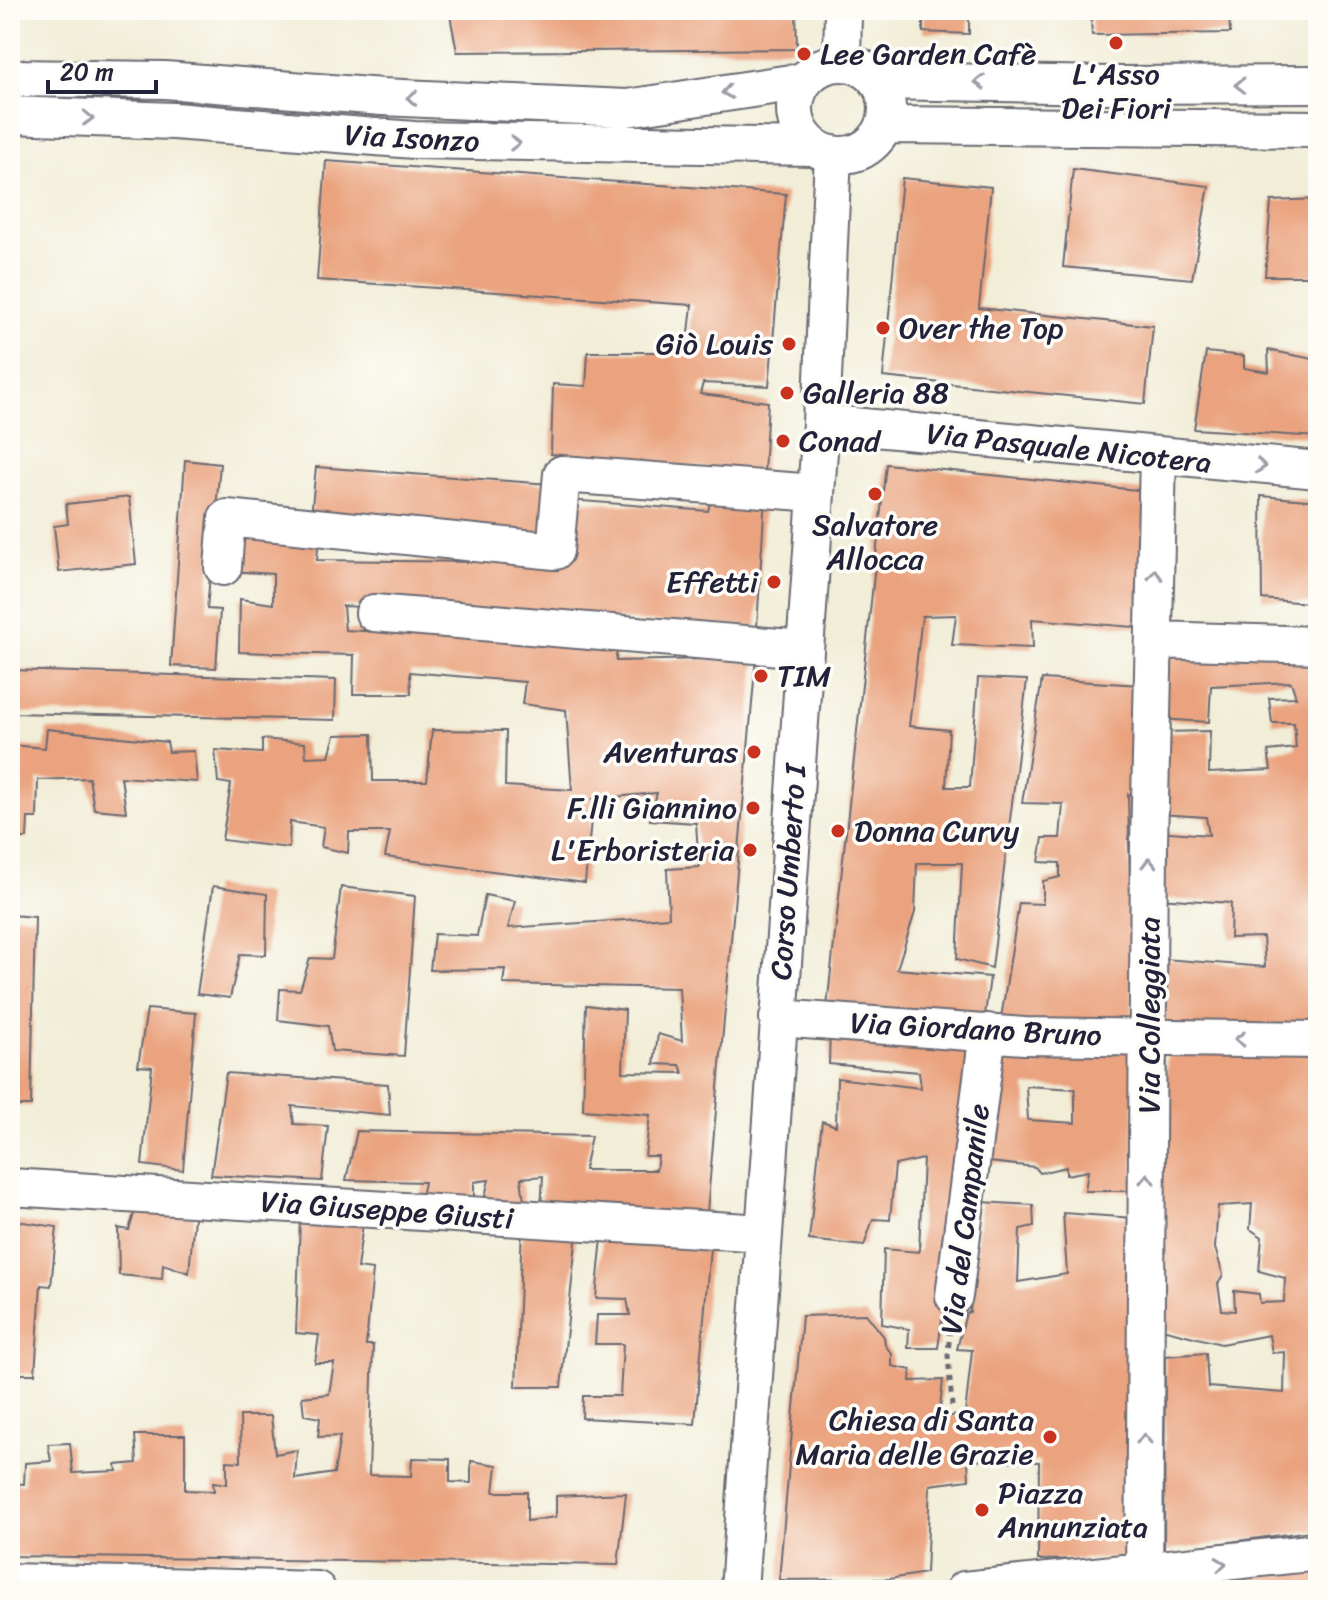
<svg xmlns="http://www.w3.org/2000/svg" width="1328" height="1600" font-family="Sriracha,sans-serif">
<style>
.building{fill:#eaa37e;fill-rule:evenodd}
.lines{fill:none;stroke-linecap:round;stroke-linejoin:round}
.minor-casing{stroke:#6a6972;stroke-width:40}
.path{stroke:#6a6972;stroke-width:5;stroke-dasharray:6 6;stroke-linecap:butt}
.minor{stroke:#fff;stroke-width:36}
.oneway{stroke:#9c9ca7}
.poi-dot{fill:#c8321e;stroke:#fdfcf7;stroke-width:3}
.labels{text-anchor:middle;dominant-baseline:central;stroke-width:7;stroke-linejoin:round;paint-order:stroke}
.poi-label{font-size:30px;fill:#22223b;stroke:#fdfcf7;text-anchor:start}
.street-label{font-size:30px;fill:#22223b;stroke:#fdfcf7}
</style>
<rect width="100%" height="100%" fill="#fdfcf7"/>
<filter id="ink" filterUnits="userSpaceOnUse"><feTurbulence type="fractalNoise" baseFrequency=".0125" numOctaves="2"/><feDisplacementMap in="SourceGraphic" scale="16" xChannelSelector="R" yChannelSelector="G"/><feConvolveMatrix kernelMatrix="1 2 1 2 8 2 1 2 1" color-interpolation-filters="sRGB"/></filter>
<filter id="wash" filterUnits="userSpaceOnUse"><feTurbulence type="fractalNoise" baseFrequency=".006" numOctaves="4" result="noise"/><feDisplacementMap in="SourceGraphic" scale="32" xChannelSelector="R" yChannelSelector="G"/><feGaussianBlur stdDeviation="1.8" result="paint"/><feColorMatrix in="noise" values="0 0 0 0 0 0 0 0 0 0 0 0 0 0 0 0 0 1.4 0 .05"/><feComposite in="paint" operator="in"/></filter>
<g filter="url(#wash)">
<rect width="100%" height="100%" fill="#f1edd7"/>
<g id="blocks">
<path class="building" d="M449,10h347l1,39 -340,3z
M923,10h107v6l-61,-3v21l-46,-2z
M1054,10h175l1,23 -138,2 -1,-17 -37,-2z
M326,161l460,33 -17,192 -66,-3 -3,11 68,8 -4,71 -213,-19 2,-70 33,2 2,-34h99l5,-47 -375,-25z
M1073,169l136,17 -17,93 -129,-12z
M902,178l89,9 -12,121 174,18 -8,78 -262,-27z
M1318,199v77h-53l6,-75z
M1268,350l50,10v77l-124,-8 12,-77 38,4v12l25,4z
M185,460l35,4 -13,145 13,1 -4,58 -45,-2z
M886,464l260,27 1,137 -115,-9 1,29 -81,-3 4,-30 -34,1 -13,110 40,4 -3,57h24l8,-109 49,2 -35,288 -35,-9 5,-96h-45l-2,49 -18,57 93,8 -6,46 -157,-16z
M316,467l233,17 -6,52 -232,-20z
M714,488l51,8 -8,131 -414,-21 2,24 272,14 -1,17 140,-3 -49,554 -166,-3 2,-33 -22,2 4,30 -41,-8 5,-20 -15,2v22l-53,-7 3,-15 -78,-2 11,-49 234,5 -7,34h72l2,-14h-13l5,-41 -67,-5 3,-105 39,5 -2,62 60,1 -3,-8 -26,-1 4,-30 24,7 -3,-53 -176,-4 2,-15 -75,1 4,-36 43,2 8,-41 30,6 -7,27 161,-11 -2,-48 32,-2 -3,-44 -46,-3 7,-27 -64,6 -8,84 -200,-26 5,-25h-41l-1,21 -27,-6 3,-20 -34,-5 -1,26 -67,-8 9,-56 -13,-2 -3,-32 47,3v-14l43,4 1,14 23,-1 6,-21 37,-1 1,47h54l5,-51 74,1 -1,55 67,4 -6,-80 -44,-6 3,-22 -115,-10 1,22h-58l1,-39 -115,-3 1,-53 33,5v-30l-42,-3 3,-43 85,9 -2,23 244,3 9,-63 138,11z
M1261,496l57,5v103l-56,-5z
M129,497l7,67 -77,8 -5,-46 14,-2 -2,-20z
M1166,652l152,3v373l-153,3v-72l100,8 -2,-30 -33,1 1,-35 -73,-5 -1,-67 52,4 -3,-18 -47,-3 2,-82 49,-1 -1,42 62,-3 -3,-19 28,-3 -2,-25h-22l-3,-25 27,-1 -5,-15 -80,4 -2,36 -50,-3z
M10,670l326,10 -1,40 -325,-7z
M1042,679l99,6v111l-13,-2 5,235 -133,-4 19,-122 24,1v-23l17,-4v-14l-21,-1 4,-24h17l3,-34 -41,-1z
M47,729l120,13 2,10 25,-1 3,31 -76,-5 5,35 -32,-3 -5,-31 -51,2 -1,38h-9l-1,20h-17v-93l35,3z
M213,886l54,8 -1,61 -26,-1 -10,44 -33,-4z
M341,887l74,9 -11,160 -72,-5 -4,-25 -50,-6 2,-31 20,1 10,-32 22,1z
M10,915l25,2 -4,189h-21z
M147,1009l49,4 -13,157 -41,-5 10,-98 -14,-1z
M830,1028l152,14 -44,306h-30l1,-19 -27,-5 2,-75 35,3 4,-93 -28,6 -5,55 -17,-1 -9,27 -55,-6 13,-119 14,5 1,-48 84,10 -2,-16 -90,-8z
M995,1045l138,2 1,144h-49l3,-20 -22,4v-8l-26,6 -5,-6 -55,-6zM1026,1086l49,3v34l-47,-3z
M1167,1050l151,1v479l-154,21 1,-195 41,-3 2,34 76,6 1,-41 -13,1 -3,-18 -48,9 -63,-16zM1252,1204l-2,25 12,8 -3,34 26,7 -1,24 -24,1 -1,-9 -25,-3 1,20 -13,-1 -4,-26 5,-9 -8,-27 3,-42z
M226,1073l162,11 2,31 -98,-9 2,18 34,2 -6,55 -111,-6z
M138,1201l57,6 -6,66 -26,-9 -1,15 -43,-4 -1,-47 11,2z
M981,1202l52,3 1,21 -14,3 -2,53 49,-8 -4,-61 71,5 -1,340 -95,2 1,-98 -71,-2 1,20 -39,5 -4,88 -37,6 -110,1 23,-264 64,-2 18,23 1,8 7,9v12l19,4 -1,11 33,-1 -4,38 26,-4 7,-64 -15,-1 9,-36 4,-1z
M300,1218l63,6 -6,44 16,2 -7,75h7l-4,130 42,1 1,-18 38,1v23l21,1v-22l26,4 -3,27h33v29l29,-4v-21l70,-3 -8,72 -608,-9v-73l14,1 1,-21 26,-2 -3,-17 22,-1 3,30 44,-2 -1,-6 21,-2 -2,-28h50v55l29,1 -1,-9 14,2v-23l14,1 -1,-46h31l4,38 22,-4 -2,29 39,-6 6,-37 -22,1 2,-19 -16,-3 -2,-18 27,-3 5,-31h-19l4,-28 -23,-2z
M10,1220l47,7 -6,59 -10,-1 -6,89h-25z
M522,1225l55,7 -16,155h-45z
M711,1236l-16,188 -113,-6 1,-22h37l3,-52h-28l2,-29h33l-3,-16 -31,-1 6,-60z
M1318,1569v21h-143l72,-12z"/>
</g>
</g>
<g filter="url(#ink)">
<use href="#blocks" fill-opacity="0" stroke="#6a6972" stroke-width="2"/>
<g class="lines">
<defs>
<path id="minor" d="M842,63l1,-53
M795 109a46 46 0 1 1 92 0a46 46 0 1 1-92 0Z
M10,78l155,2 217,17 245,11 177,-27
M877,81l234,4 207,-1
M10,115l164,6 240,19 400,7
M884,125l434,4
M821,423l497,47
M223,567l4,-49 328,33 7,-77 254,19
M374,613l430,36
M1154,640l164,5
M778,1018l246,18 294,4
M10,1187l754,46
M954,1296l34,-264
M10,1582l307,8
M739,1590l82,-1167 12,-269
M964,1590l354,-38
M1144,1590l5,-746 9,-388"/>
</defs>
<use href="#minor" class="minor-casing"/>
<path class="path" d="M950,1329l-2,26 4,51"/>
<use href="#minor" class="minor"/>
</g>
<defs><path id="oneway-chevron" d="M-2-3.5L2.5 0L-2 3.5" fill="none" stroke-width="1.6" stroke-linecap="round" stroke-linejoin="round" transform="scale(2)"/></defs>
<g class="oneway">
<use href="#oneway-chevron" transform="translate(980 82) rotate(-179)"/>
<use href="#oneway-chevron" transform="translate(1240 85) rotate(180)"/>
<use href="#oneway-chevron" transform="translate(727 92) rotate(171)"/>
<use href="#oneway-chevron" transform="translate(412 98) rotate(-177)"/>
<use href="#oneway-chevron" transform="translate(88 118) rotate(2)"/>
<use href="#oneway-chevron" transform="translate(515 143) rotate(1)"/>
<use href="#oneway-chevron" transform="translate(1261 466) rotate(5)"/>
<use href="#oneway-chevron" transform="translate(1155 575) rotate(-89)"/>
<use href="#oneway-chevron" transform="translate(1149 863) rotate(-90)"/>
<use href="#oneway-chevron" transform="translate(1240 1039) rotate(-179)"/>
<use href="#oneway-chevron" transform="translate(1147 1179) rotate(-89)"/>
<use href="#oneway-chevron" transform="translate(1144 1439) rotate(-90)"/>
<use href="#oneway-chevron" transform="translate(1221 1564) rotate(-7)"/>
</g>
</g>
<g class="poi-dot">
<circle cx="1116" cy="43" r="8"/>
<circle cx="804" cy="54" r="8"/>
<circle cx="883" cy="328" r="8"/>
<circle cx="789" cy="344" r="8"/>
<circle cx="787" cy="393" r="8"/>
<circle cx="783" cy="441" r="8"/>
<circle cx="875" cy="494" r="8"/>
<circle cx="774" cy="582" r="8"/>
<circle cx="761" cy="676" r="8"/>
<circle cx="754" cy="752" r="8"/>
<circle cx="753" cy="808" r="8"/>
<circle cx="838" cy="831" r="8"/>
<circle cx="750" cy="850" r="8"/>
<circle cx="1050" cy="1437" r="8"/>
<circle cx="982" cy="1510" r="8"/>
</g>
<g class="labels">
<g class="poi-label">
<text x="820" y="54">Lee Garden Cafè</text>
<text x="1116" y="74" text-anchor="middle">L'Asso<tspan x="1116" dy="34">Dei Fiori</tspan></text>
<text x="899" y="328">Over the Top</text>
<text x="773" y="344" text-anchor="end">Giò Louis</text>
<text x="803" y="393">Galleria 88</text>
<text x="799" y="441">Conad</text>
<text x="875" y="525" text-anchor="middle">Salvatore<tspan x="875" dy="34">Allocca</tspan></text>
<text x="758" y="582" text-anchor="end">Effetti</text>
<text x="777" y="676">TIM</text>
<text x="738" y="752" text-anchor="end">Aventuras</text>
<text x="737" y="808" text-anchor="end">F.lli Giannino</text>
<text x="854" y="831">Donna Curvy</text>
<text x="734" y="850" text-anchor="end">L'Erboristeria</text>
<text x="1034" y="1420" text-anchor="end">Chiesa di Santa<tspan x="1034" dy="34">Maria delle Grazie</tspan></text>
<text x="998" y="1493">Piazza<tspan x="998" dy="34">Annunziata</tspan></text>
</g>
<g class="street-label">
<text transform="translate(412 138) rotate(3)">Via Isonzo</text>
<text transform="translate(1069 448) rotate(6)">Via Pasquale Nicotera</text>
<text transform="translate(788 872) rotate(-86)">Corso Umberto I</text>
<text transform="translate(1149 1015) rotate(-90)">Via Colleggiata</text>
<text transform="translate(976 1029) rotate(3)">Via Giordano Bruno</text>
<text transform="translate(387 1210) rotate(4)">Via Giuseppe Giusti</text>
<text transform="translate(965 1219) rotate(-83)">Via del Campanile</text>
</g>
</g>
<rect width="1328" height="1600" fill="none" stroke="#fdfcf7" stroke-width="40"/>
<path d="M48 80v12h108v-12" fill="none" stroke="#22223b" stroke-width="4"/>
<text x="60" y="80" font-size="24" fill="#22223b" stroke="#fdfcf7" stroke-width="6" paint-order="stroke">20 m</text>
</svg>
